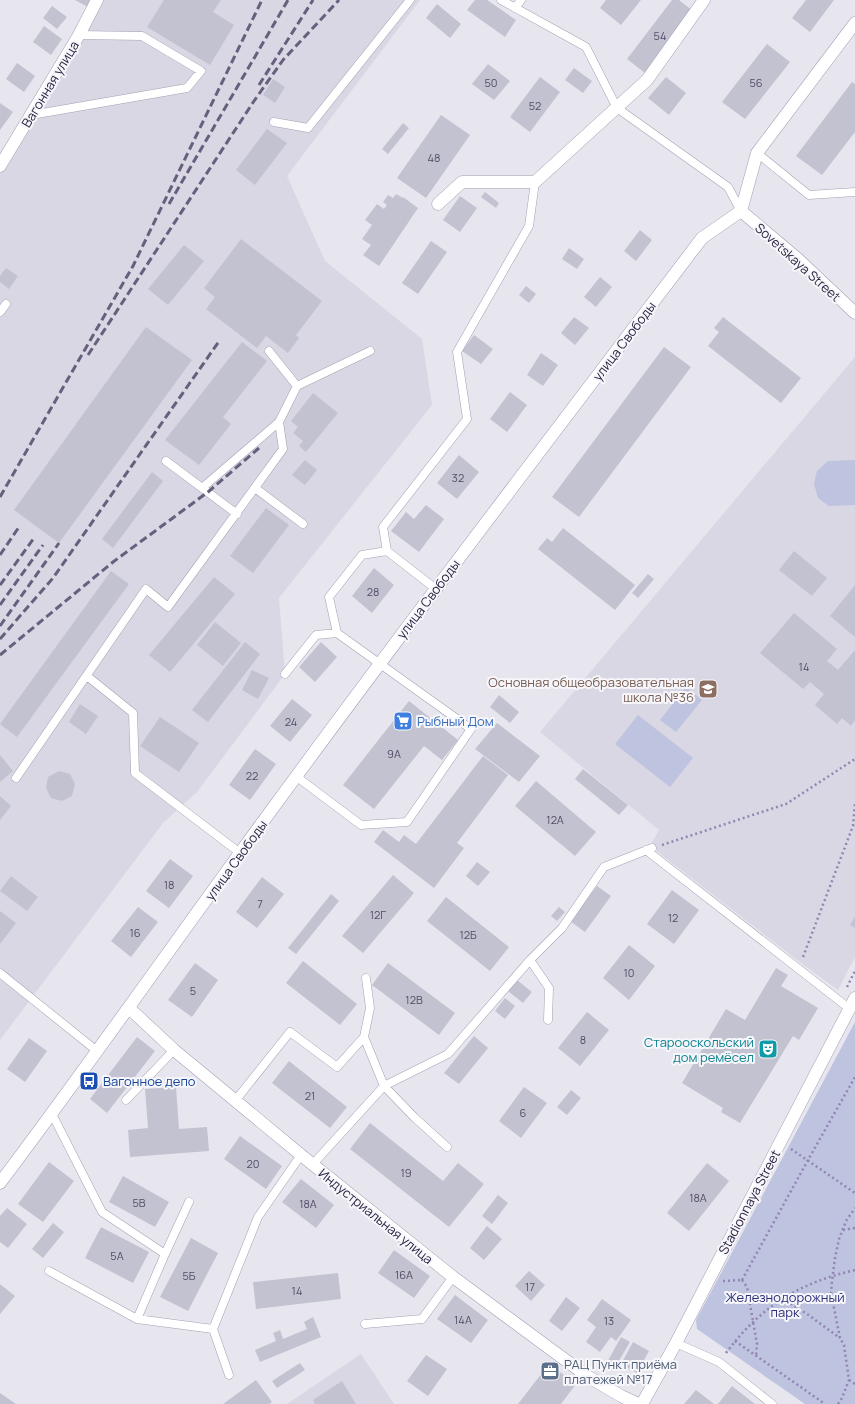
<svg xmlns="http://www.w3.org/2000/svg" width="855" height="1404" font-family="Manrope,sans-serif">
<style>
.built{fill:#d8d7e3}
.green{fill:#bec3e0}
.building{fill:#c3c2d0}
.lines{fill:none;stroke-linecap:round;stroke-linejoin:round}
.lane-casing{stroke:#a4a0b1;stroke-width:9}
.street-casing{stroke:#a4a0b1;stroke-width:13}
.secondary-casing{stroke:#a09ab3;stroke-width:13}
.path{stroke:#9285b3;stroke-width:2.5;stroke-dasharray:2 3;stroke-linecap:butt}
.lane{stroke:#fff;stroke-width:8}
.street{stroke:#fff;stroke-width:12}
.secondary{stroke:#fff;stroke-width:12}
.rail{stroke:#685e7d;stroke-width:3;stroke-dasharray:8 4;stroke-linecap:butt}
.labels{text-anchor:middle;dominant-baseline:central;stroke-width:4;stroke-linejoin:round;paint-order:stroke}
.number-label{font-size:11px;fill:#524b66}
.street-label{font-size:13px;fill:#2d2342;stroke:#f7f7fb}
.education-label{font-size:13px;fill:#785e54;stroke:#f7f7fb;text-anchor:end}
.shop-label{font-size:13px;fill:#366cbe;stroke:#f7f7fb;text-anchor:start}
.culture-label{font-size:13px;fill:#0d838f;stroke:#f7f7fb;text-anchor:end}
.transit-label{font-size:13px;fill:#164399;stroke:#f7f7fb;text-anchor:start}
.park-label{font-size:13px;fill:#2c2e7b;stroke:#f7f7fb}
.service-label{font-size:13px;fill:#4e5e75;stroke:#f7f7fb;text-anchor:start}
</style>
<rect width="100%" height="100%" fill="#e7e6ef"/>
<path class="built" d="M98,0h322l-133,176 38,85 97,78 10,66 -153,193 6,76 -88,118 -34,31 -163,217v-873z
M855,357v600l-17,33 -37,-27 -151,-117 9,-16 -119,-98z
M361,1354l33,50h-107z"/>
<path class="green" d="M855,460v45l-26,1 -11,-8 -4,-14 3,-13 11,-10z
M686,687l16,13 -26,32 -16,-12z
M638,715l55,43 -23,29 -55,-43z
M855,1022v382h-50l-108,-75 -1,-9z"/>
<path class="building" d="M75,0h17l-4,7z
M164,0h57l-8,12 21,13 -24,40 -63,-38z
M475,0h12l29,20 -11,17 -38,-27z
M606,0h35l-20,25 -21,-17z
M672,0h7l14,11 -48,62 -18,-14z
M806,0h28l-24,32 -18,-14z
M437,4l24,20 -11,14 -24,-20z
M52,6l15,11 -10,12 -14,-11z
M44,26l18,13 -11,16 -18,-13z
M767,44l23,18 -45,57 -23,-17z
M17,63l18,13 -11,16 -18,-13z
M488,64l22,17 -16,19 -22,-16z
M574,68l18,13 -9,12 -18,-13z
M540,77l20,15 -30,40 -20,-15z
M666,77l20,16 -17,22 -21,-17z
M273,79l12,8 -10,16 -12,-8z
M852,82l3,2v48l-33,43 -26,-19z
M0,103l13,9 -13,18z
M441,115l29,20 -44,63 -29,-20z
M403,123l6,5 -21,26 -6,-5z
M267,129l20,14 -32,42 -19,-15z
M485,192l14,11 -3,5 -15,-11z
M396,194l7,4v-1l15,11 -39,58 -16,-11 8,-10 -9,-6 10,-14 -7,-5 12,-16 7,5 3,-4 -4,-3 5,-7 5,3z
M460,196l17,12 -17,24 -17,-12z
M640,230l12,10 -16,21 -12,-10z
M241,239l81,62 -26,34 3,3 -11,15 -22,-17 -9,12 -51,-39 9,-12 -11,-9z
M431,241l16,11 -29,42 -16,-11z
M184,245l20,16 -36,44 -20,-16z
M569,248l15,11 -7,10 -15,-10z
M6,268l12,8 -9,13 -9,-7v-6z
M600,277l12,10 -16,20 -12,-10z
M526,286l10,8 -7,9 -10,-8z
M574,317l15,11 -14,17 -14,-12z
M723,317l78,61 -20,25 -73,-57 11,-14 -5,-4z
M146,327l46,33 -133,183 -45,-33z
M474,335l19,14 -12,15 -19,-13z
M242,342l25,19 -44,56 8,7 -32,41 -34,-25z
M664,347l27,20 -112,150 -27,-20z
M541,353l17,12 -15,21 -16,-11z
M510,392l17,13 -20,27 -17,-13z
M313,393l25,20 -32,39 -7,-6 4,-5 -10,-8 5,-6 -7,-6z
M459,455l20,17 -22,27 -20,-16z
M305,460l12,10 -12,15 -13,-10z
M152,472l11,9 -50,67 -11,-9z
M426,505l18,14 -25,33 -28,-21 15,-19 8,7z
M266,508l23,17 -36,48 -23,-17z
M563,528l72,57 -20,25 -77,-61 9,-11 5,4z
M794,551l33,27 -15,18 -33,-26z
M374,568l20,17 -22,28 -20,-17z
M111,571l18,13 -112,153 -17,-13z
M648,574l6,5 -16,19 -6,-5z
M214,577l21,17 -65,78 -21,-17z
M855,585v52l-25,-21z
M794,613l43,36 -10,12 11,9 17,-20v70l-4,6 -9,-8 -5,6 -22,-19 9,-11 -14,-12 -7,7 -43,-36z
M215,622l26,21 -18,23 -26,-21z
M245,642l15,12 -52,68 -16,-12z
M321,642l16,15 -22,25 -16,-15z
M252,670l17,8 -11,21 -16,-9z
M499,695l20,17 -9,11 -20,-16z
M292,699l20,16 -22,27 -20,-16z
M409,701l49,39 -16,20 -18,-14 -50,63 -31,-24z
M80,704l18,12 -12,18 -17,-12z
M160,717l39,26 -20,29 -39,-26z
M497,723l43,33 -21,26 -44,-33z
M255,749l21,15 -26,36 -21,-15z
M0,755l13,16 -13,11z
M483,756l25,19 -51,68 7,5 -30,40 -60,-46 9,-12 16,12 5,-7 12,9z
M583,769l45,36 -9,10 -44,-36z
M59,771l11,3 5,10 -3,12 -10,5 -11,-3 -5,-10 2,-11z
M536,781l60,51 -21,24 -60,-50z
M0,796l11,10 -11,14z
M170,859l23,17 -24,32 -23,-17z
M477,862l13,10 -12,14 -12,-10z
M393,875l21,18 -51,60 -21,-17z
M11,876l27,21 -11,14 -27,-20z
M262,877l22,17 -27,34 -21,-16z
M597,886l14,10 -26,36 -15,-11z
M672,890l27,20 -25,34 -27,-20z
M331,894l8,7 -43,53 -8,-6z
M446,897l63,50 -19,24 -63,-50z
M138,907l20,15 -27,35 -20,-16z
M559,907l6,5 -8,9 -6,-5z
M0,911l16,12 -16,21z
M855,917v11l-5,-3z
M629,945l26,21 -26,34 -26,-22z
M303,961l54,43 -17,21 -54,-42z
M195,963l23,17 -26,37 -24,-17z
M388,963l67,50 -16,22 -67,-50z
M776,968l12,7 -7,11 37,22 -19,32 -6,-4 -53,87 -19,-11 2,-4 -41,-25 44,-74 19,11z
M517,980l15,12 -9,11 -15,-12z
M505,998l10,8 -10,13 -10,-8z
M587,1012l22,18 -29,36 -22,-18z
M474,1036l14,12 -29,36 -15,-11z
M137,1037l18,14 -48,62 -17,-14z
M29,1038l18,13 -22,31 -18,-13z
M289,1061l58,46 -17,21 -58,-45z
M176,1087l3,42 28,-2 2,24 -79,6 -2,-27 20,-2 -3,-39z
M524,1087l23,16 -26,35 -22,-17z
M571,1090l10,8 -14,17 -10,-8z
M370,1123l73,58 15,-18 26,21 -35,43 -99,-78z
M240,1136l42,30 -16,23 -42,-30z
M49,1162l25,19 -31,41 -25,-18z
M707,1163l22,18 -40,50 -22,-18z
M123,1176l46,26 -14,25 -46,-25z
M301,1179l33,26 -18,23 -34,-26z
M498,1195l10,8 -16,21 -10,-8z
M7,1208l20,16 -19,24 -8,-6v-26z
M53,1223l11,9 -21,26 -11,-9z
M487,1226l15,13 -18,21 -14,-12z
M101,1227l48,25 -16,31 -48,-25z
M191,1238l27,15 -30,58 -28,-14z
M394,1250l36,26 -16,22 -36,-25z
M529,1271l16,14 -14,16 -16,-15z
M338,1273l3,26 -85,10 -3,-27z
M0,1284l15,12 -15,18z
M455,1295l33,25 -17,23 -34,-24z
M566,1297l14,11 -18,23 -13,-10z
M602,1299l29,21 -15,21 -5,-4 -11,15 -14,-10 10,-15 -9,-7z
M313,1317l8,20 -61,25 -5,-12 21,-9 -3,-8 7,-3 3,9 24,-10 -3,-7z
M621,1337l9,5 -17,29 -8,-5z
M633,1342l16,9 -12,22 -16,-9z
M426,1355l21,14 -19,27 -21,-15z
M300,1363l5,7 -28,18 -5,-7z
M549,1364l27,20 -15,20h-43z
M256,1380l16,22 -3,2h-46z
M342,1381l14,23h-41l-2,-4z
M732,1386l23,18h-37z
M696,1390l18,14h-30z
M0,1393l16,11h-16z"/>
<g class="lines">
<defs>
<path id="lane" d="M501,0l85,47 31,61 111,79 13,24
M515,8l6,-8
M31,115l156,-27 14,-17 -59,-35 -63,-1
M274,122l34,6 102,-128
M757,153l52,42 46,-3
M0,312l6,-8
M297,386l73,-35
M166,461l71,53
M202,488l77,-66
M255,488l48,36
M387,551l49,38
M285,674l31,-39 21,-2 -8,-36 33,-42 25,-4 -4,-24 84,-108 -10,-67 72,-126 6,-44
M87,676l46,37 2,60 105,80
M297,777l64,48 46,-3 64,-93 -134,-96
M16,778l130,-189 22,18 115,-158 -4,-27 18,-36 -28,-35
M646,850l204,159
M530,960l32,-32 42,-61 48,-19
M0,973l97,78
M364,1037l6,-29 -4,-30
M126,1100l48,-50
M235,1101l55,-69 47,35 27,-30 20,49 64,-32 82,-94 19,28 -1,32
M52,1114l50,98 63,42
M313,1164l71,-78 30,31 33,30
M189,1202l-24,52 -28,65 76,10
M49,1271l88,48
M365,1324l57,-5 31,-42
M676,1343l43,19 53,42
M229,1375l-16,-46 45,-112 43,-62"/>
<path id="street" d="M0,166l79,-131 18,-35
M438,204l24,-22h73l112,-102 57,-80
M741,211l16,-58 98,-130
M129,1008l45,42 127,105 152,122 134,99 34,20 17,8
M642,1404l34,-61 179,-345"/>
<path id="secondary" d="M0,1183c82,-109 160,-220 240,-330 151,-207 307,-411 462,-615l39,-27 58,49 56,53"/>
</defs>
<use href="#lane" class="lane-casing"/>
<use href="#street" class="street-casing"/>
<use href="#secondary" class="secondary-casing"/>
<path class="path" d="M662,845l124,-41 69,-45
M803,957l50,-131 2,-23
M847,987l8,-16
M791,1149l64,44
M843,1230l12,-2
M742,1280l66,-120 47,-83
M742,1280l5,7 10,57 -1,12
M723,1281l19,-1
M782,1298l25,16 33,24
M735,1341l90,63
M726,1353c35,-47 73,-70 129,-83
M849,1380l6,4
M838,1404l4,-6 7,-18 -5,-35 -4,-7 -9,-45 1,-12 3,-23 4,-19 7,-18 9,-13"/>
<use href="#lane" class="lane"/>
<use href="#street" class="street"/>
<use href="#secondary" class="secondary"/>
<path class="rail" d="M259,85l54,-85
M169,204l119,-204
M88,355l166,-254 29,-41 56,-60
M0,497l133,-231 129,-266
M0,555l19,-28
M0,585l34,-47
M0,605l43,-60
M0,626l59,-83
M0,639l53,-61 167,-238
M0,655l113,-93 95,-70 51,-44"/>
</g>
<defs>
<symbol id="school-square" viewBox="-11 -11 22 22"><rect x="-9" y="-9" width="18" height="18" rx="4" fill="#8d6e63" stroke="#f7f7fb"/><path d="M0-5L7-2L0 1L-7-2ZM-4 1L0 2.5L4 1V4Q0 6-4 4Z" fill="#fff"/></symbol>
<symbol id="supermarket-square" viewBox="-11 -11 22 22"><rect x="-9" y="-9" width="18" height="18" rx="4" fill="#3f7fe0" stroke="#f7f7fb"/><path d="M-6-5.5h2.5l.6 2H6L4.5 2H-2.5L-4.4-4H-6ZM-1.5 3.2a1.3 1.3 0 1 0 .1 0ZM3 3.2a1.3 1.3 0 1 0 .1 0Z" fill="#fff"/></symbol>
<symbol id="theatre-square" viewBox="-11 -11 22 22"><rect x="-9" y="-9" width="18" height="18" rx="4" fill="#0f9aa8" stroke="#f7f7fb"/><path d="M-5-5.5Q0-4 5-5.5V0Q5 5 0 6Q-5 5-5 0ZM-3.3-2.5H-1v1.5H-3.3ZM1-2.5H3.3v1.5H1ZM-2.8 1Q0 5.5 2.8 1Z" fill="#fff"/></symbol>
<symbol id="bus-square" viewBox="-11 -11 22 22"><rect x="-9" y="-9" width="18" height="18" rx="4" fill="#1a4fb4" stroke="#f7f7fb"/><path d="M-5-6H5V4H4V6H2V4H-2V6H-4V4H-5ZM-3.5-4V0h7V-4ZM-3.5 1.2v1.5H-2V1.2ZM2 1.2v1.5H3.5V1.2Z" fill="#fff"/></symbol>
<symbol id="office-square" viewBox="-11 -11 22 22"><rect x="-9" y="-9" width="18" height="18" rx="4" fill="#5c6f8a" stroke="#f7f7fb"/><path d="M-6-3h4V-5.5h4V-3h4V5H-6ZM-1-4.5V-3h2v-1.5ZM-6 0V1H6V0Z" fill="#fff"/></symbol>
</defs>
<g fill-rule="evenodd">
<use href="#school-square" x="697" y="678" width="22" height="22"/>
<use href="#supermarket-square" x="392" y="710" width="22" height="22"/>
<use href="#theatre-square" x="757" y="1038" width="22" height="22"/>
<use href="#bus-square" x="78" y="1070" width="22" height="22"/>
<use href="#office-square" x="539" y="1360" width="22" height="22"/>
</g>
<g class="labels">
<g class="number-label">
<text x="660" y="35">54</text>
<text x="491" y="82">50</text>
<text x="756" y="82">56</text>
<text x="535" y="105">52</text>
<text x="434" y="157">48</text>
<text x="458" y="477">32</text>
<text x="373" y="591">28</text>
<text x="804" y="666">14</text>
<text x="291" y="721">24</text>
<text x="394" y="753">9А</text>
<text x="252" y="775">22</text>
<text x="555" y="819">12А</text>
<text x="169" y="884">18</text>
<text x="260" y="903">7</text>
<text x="378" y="914">12Г</text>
<text x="673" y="917">12</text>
<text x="135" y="932">16</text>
<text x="468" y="934">12Б</text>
<text x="629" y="972">10</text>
<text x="193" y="990">5</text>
<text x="414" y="999">12В</text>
<text x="583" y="1039">8</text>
<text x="310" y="1095">21</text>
<text x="523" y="1112">6</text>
<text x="253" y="1163">20</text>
<text x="406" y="1172">19</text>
<text x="698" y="1197">18А</text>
<text x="139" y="1202">5В</text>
<text x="308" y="1203">18А</text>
<text x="117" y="1255">5А</text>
<text x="404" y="1274">16А</text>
<text x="189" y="1275">5Б</text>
<text x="530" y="1286">17</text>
<text x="297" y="1290">14</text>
<text x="463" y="1319">14А</text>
<text x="609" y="1320">13</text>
</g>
<g class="street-label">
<text transform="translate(50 84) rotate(-59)">Вагонная улица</text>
<text transform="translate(798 262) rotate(42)">Sovetskaya Street</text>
<text transform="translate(624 341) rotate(-53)">улица Свободы</text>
<text transform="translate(428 599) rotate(-53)">улица Свободы</text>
<text transform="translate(236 860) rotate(-54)">улица Свободы</text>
<text transform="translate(749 1202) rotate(-62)">Stadionnaya Street</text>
<text transform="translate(376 1216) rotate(39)">Индустриальная улица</text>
</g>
<g class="education-label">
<text x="694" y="682">Основная общеобразовательная<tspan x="694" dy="15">школа №36</tspan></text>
</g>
<g class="shop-label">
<text x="417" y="721">Рыбный Дом</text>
</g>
<g class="culture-label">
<text x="754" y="1042">Старооскольский<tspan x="754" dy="15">дом ремёсел</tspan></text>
</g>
<g class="transit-label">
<text x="103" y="1081">Вагонное депо</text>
</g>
<g class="park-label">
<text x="785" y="1297">Железнодорожный<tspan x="785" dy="15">парк</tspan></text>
</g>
<g class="service-label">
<text x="564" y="1364">РАЦ Пункт приёма<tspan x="564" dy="15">платежей №17</tspan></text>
</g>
</g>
</svg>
